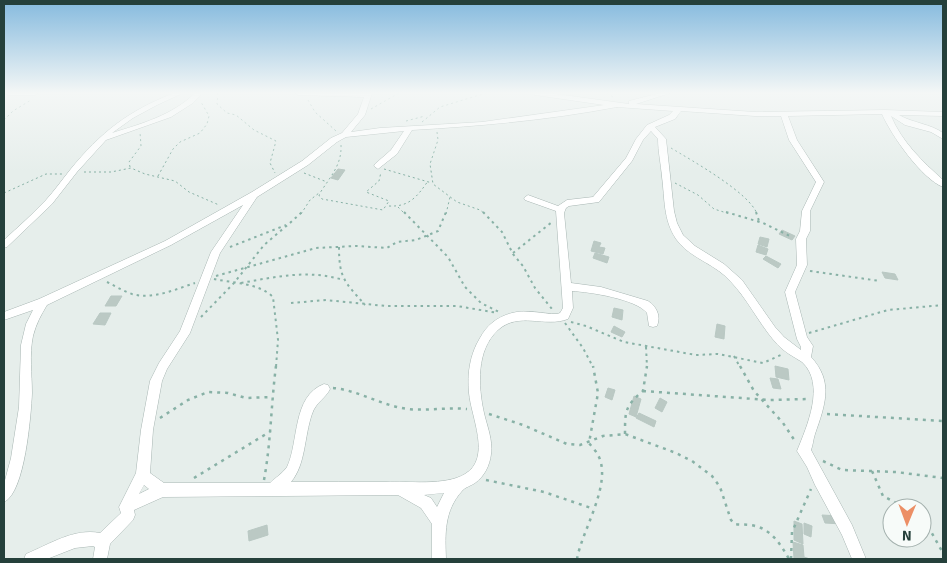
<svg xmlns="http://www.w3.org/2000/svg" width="947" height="563" font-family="Signika,sans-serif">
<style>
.building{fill:#bbc9c4;stroke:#b9c8c3}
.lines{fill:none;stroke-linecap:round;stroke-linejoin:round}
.minor-casing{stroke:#a8b6b3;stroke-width:1}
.path-far2{stroke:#88b1a6;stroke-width:1;stroke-dasharray:2 3;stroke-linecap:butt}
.path-far1{stroke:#88b1a6;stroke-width:2;stroke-dasharray:2.5 4;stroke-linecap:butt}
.path{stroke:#88b1a6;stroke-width:2.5;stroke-dasharray:3 5;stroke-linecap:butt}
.minor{fill:#fff;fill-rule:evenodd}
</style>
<rect width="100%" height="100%" fill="#e6eeeb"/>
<path class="building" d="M338,169l7,1 -7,10 -7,-2z
M782,230l13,6 -3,4 -13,-6z
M760,237l9,2 -2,8 -9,-3z
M594,241l7,2 -2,4 6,1 -2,6 -12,-3z
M758,245l10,4 -2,6 -10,-3z
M595,253l14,4 -2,6 -14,-5z
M766,256l15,8 -3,4 -15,-9z
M882,272l13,2 3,6 -13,-2z
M111,296h11l-6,10h-11z
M614,308l9,2 -1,10 -10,-3z
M100,313h11l-6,12 -12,-1z
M717,324l8,2 -1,13 -9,-2z
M614,326l11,6 -3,5 -11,-5z
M775,366l13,3 1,11 -13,-3z
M770,378l8,1 3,10 -8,-1z
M608,388l7,2 -3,10 -7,-3z
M634,396l7,3 -5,18 -7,-3z
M660,398l7,4 -5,10 -7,-4z
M639,413l17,8 -2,6 -18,-9z
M822,515l17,1 3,8 -17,-1z
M794,521l8,3 1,20 -9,-4z
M804,523l8,3 -1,11 -7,-3z
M267,525l1,10 -19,6 -1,-10z
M793,542l10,3 1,12 6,2h-16z"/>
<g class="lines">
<defs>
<path id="minor" d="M5,93h33l-3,2h-27z
M174,93h9l-26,12 -24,13 -21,15c29,-9 61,-18 83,-40h7l-9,10 -22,14 -65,23 -29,32 -25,32 -45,43 -3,1v-8c14,-13 29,-26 42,-40 9,-10 16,-20 24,-30 31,-38 58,-59 104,-77z
M295,93h77l-7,22 -14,17 29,-4 102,-6 122,-17 -69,-10 -3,-2h17l80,11v-3l31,-8h10l-34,11 119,8 130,-2 58,2v4l-44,-1c14,8 32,9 44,18v6l-12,-7 -26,-7 -14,-9c11,26 31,45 52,64v7c-21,-8 -52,-52 -61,-73l-94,2 9,24 27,42 -14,29v20l-4,8 1,26 -12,27 12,45 6,9 -2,11c23,25 14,48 4,77 -2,6 -2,11 -4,16l41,75 14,34h-14l-10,-24 -27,-50 -8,-18 -10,-16c10,-25 29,-67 5,-89 -4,-3 -9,-5 -13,-8 -8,-5 -15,-13 -21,-21 -15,-20 -25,-41 -44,-58 -15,-13 -36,-19 -48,-36 -13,-20 -11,-40 -14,-62 -1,-13 -4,-25 -4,-38l-7,-8 -8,9 -11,21 -33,41 -30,4 -3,2 -2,5 7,70 30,4 47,14c9,6 13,15 9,25l-4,1 -4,-1 -2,-13c-11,-14 -57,-21 -75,-22l1,17 -5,11c-23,9 -49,-8 -70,11 -22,20 -20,56 -14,83 3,13 9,27 7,41 -1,11 -7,23 -16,29 -4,3 -10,4 -13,8 -18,20 -17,43 -16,68h-14v-35l-11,-16 -23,-13 -235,2 -29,13 1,5 -2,5 -23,24 -3,15h-14l2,-12 -2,-1 -18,2 -28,11h-23l2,-5c24,-10 48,-26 74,-21l21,-20 -2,-6 17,-34 5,-43 9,-49 9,-18 21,-32 31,-79 32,-47 -72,40 -124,60c-6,10 -11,19 -14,31 -4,19 -1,38 -1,57 -1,22 -7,100 -28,109v-18l7,-26 8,-51 2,-62 5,-21 7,-14 -29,10v-8l35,-13 126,-58 87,-49 50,-31 29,-23 11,-5 16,-19 6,-17 -66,-2zM617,107l56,4 -4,4 -22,10 -11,14 -10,19 -33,39 -26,3 -9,6 -30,-11 -4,3 1,2 31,11 7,97 -3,5 -3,1c-15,0 -30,-5 -45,-1 -15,4 -25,12 -32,25 -10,16 -13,36 -11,55 2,24 23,65 -4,81 -19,12 -57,7 -79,8 -32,0 -63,0 -95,0 15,-18 13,-45 21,-68 4,-12 14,-16 18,-25l-2,-4 -4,-1c-32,12 -25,58 -37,83 -4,6 -12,11 -17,16h-106l-14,-10 3,-43 9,-49 5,-12 23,-36 30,-80 37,-56 51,-32 29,-23 9,-5 58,-6 -13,19 -16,14 -1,2 4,3 19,-15 15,-24c69,-4 137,-10 205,-23zM681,111l74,5h26l8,24 27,42 -14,29 -2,20 -4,8 1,26 -12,27 12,47 4,8v3l-17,-13 -9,-10 -33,-47 -18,-16 -29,-18 -12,-11 -6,-12 -3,-12 -8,-72 -11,-12 20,-8zM144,485l5,4 -10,5zM444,493l-7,14 -6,-9 -7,-3z"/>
</defs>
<use href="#minor" class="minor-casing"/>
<path class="path-far2" d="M218,93l-1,11 10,9 9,2 18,15 22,11 -6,22 5,10
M607,93l6,4
M308,100l7,12 21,19
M371,109l28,-16
M4,120l9,-9 18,-11
M406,121l19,-5
M422,122l18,-15 46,-14
M437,132l1,8 -8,24 3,20 24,18 23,8 5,4
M341,145c1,20 -11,32 -21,48l-1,3 3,3 61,11 6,-9 -23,-9 13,-11 2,-9
M671,148c20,12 79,45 86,66
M130,167l-1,-5 12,-16 -1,-14
M384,169l48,14
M84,172h27l20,-4 14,6 30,7 14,11 30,13
M304,173l23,9
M158,176l15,-27 7,-7 20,-9 7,-9 2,-8 -8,-14
M675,183l23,12 16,14 16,5
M4,193l42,-19h16
M389,206c20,1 28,-9 39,-25
M398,207l7,7
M301,214l9,-14 9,-7
M446,214l4,-17"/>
<path class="path-far1" d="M404,212l44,45 17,30 16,16 20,10
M483,212l19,20 11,22 10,12 12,22 17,21
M726,212l37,11 29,14
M756,212l3,9
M290,223l12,-11
M230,247l56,-22
M339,247c0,32 6,35 26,58
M513,253l39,-31
M810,271l70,10
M216,276l100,-28 40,-2 31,2 10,-6 19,-2 22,-9 8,-19
M214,279c19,4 45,4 59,18l5,43 -2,27
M107,282c8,4 16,9 25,12 21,6 44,-5 63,-11
M241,283c34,-6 68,-14 102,-3
M291,303l35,-3 60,6h71l41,7
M201,317l33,-34 30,-38 27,-23
M571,322l15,4 38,16 72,13 22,-1 45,9 20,-9
M565,323l18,25 10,19
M809,333l79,-23 55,-5
M646,347l1,20
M734,356l6,11"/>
<path class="path" d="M740,366l14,25 29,32 12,18
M333,388c25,2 49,18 75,21 20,2 39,-2 59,0
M643,391l126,9 40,-1
M489,414l34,11 44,19 13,1 23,-9 22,-2 51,19 16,8 20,15 8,11 11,33 4,4c7,1 14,0 20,2 17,4 26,19 34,33
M827,414l116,7
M160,418l28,-18 20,-8 20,1 18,5 26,-1
M625,434c0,-23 0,-28 18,-43l4,-25
M823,461l19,9 54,2 47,6
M872,471l11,25 23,12
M194,478l77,-47
M264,480c7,-38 7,-76 12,-114
M486,480l58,12 50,17
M922,521l7,7 14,25
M577,559c5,-29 36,-76 21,-104 -2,-4 -6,-8 -9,-12l9,-50 -5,-27
M791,559l1,-27 19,-43"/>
<use href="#minor" class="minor"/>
</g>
<linearGradient id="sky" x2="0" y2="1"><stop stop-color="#85bade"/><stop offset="0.54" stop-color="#f4f7f6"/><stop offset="1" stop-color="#f4f7f6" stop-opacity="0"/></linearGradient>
<rect width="947" height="172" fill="url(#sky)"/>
<rect width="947" height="563" fill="none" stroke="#25403b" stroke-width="10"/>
<g transform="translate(907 523) rotate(181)"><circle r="24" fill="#f7fbf9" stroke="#a3b0ad"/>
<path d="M0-4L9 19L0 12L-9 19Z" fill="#ec8f66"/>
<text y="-8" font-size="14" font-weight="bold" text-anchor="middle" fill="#25403b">N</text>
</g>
</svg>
